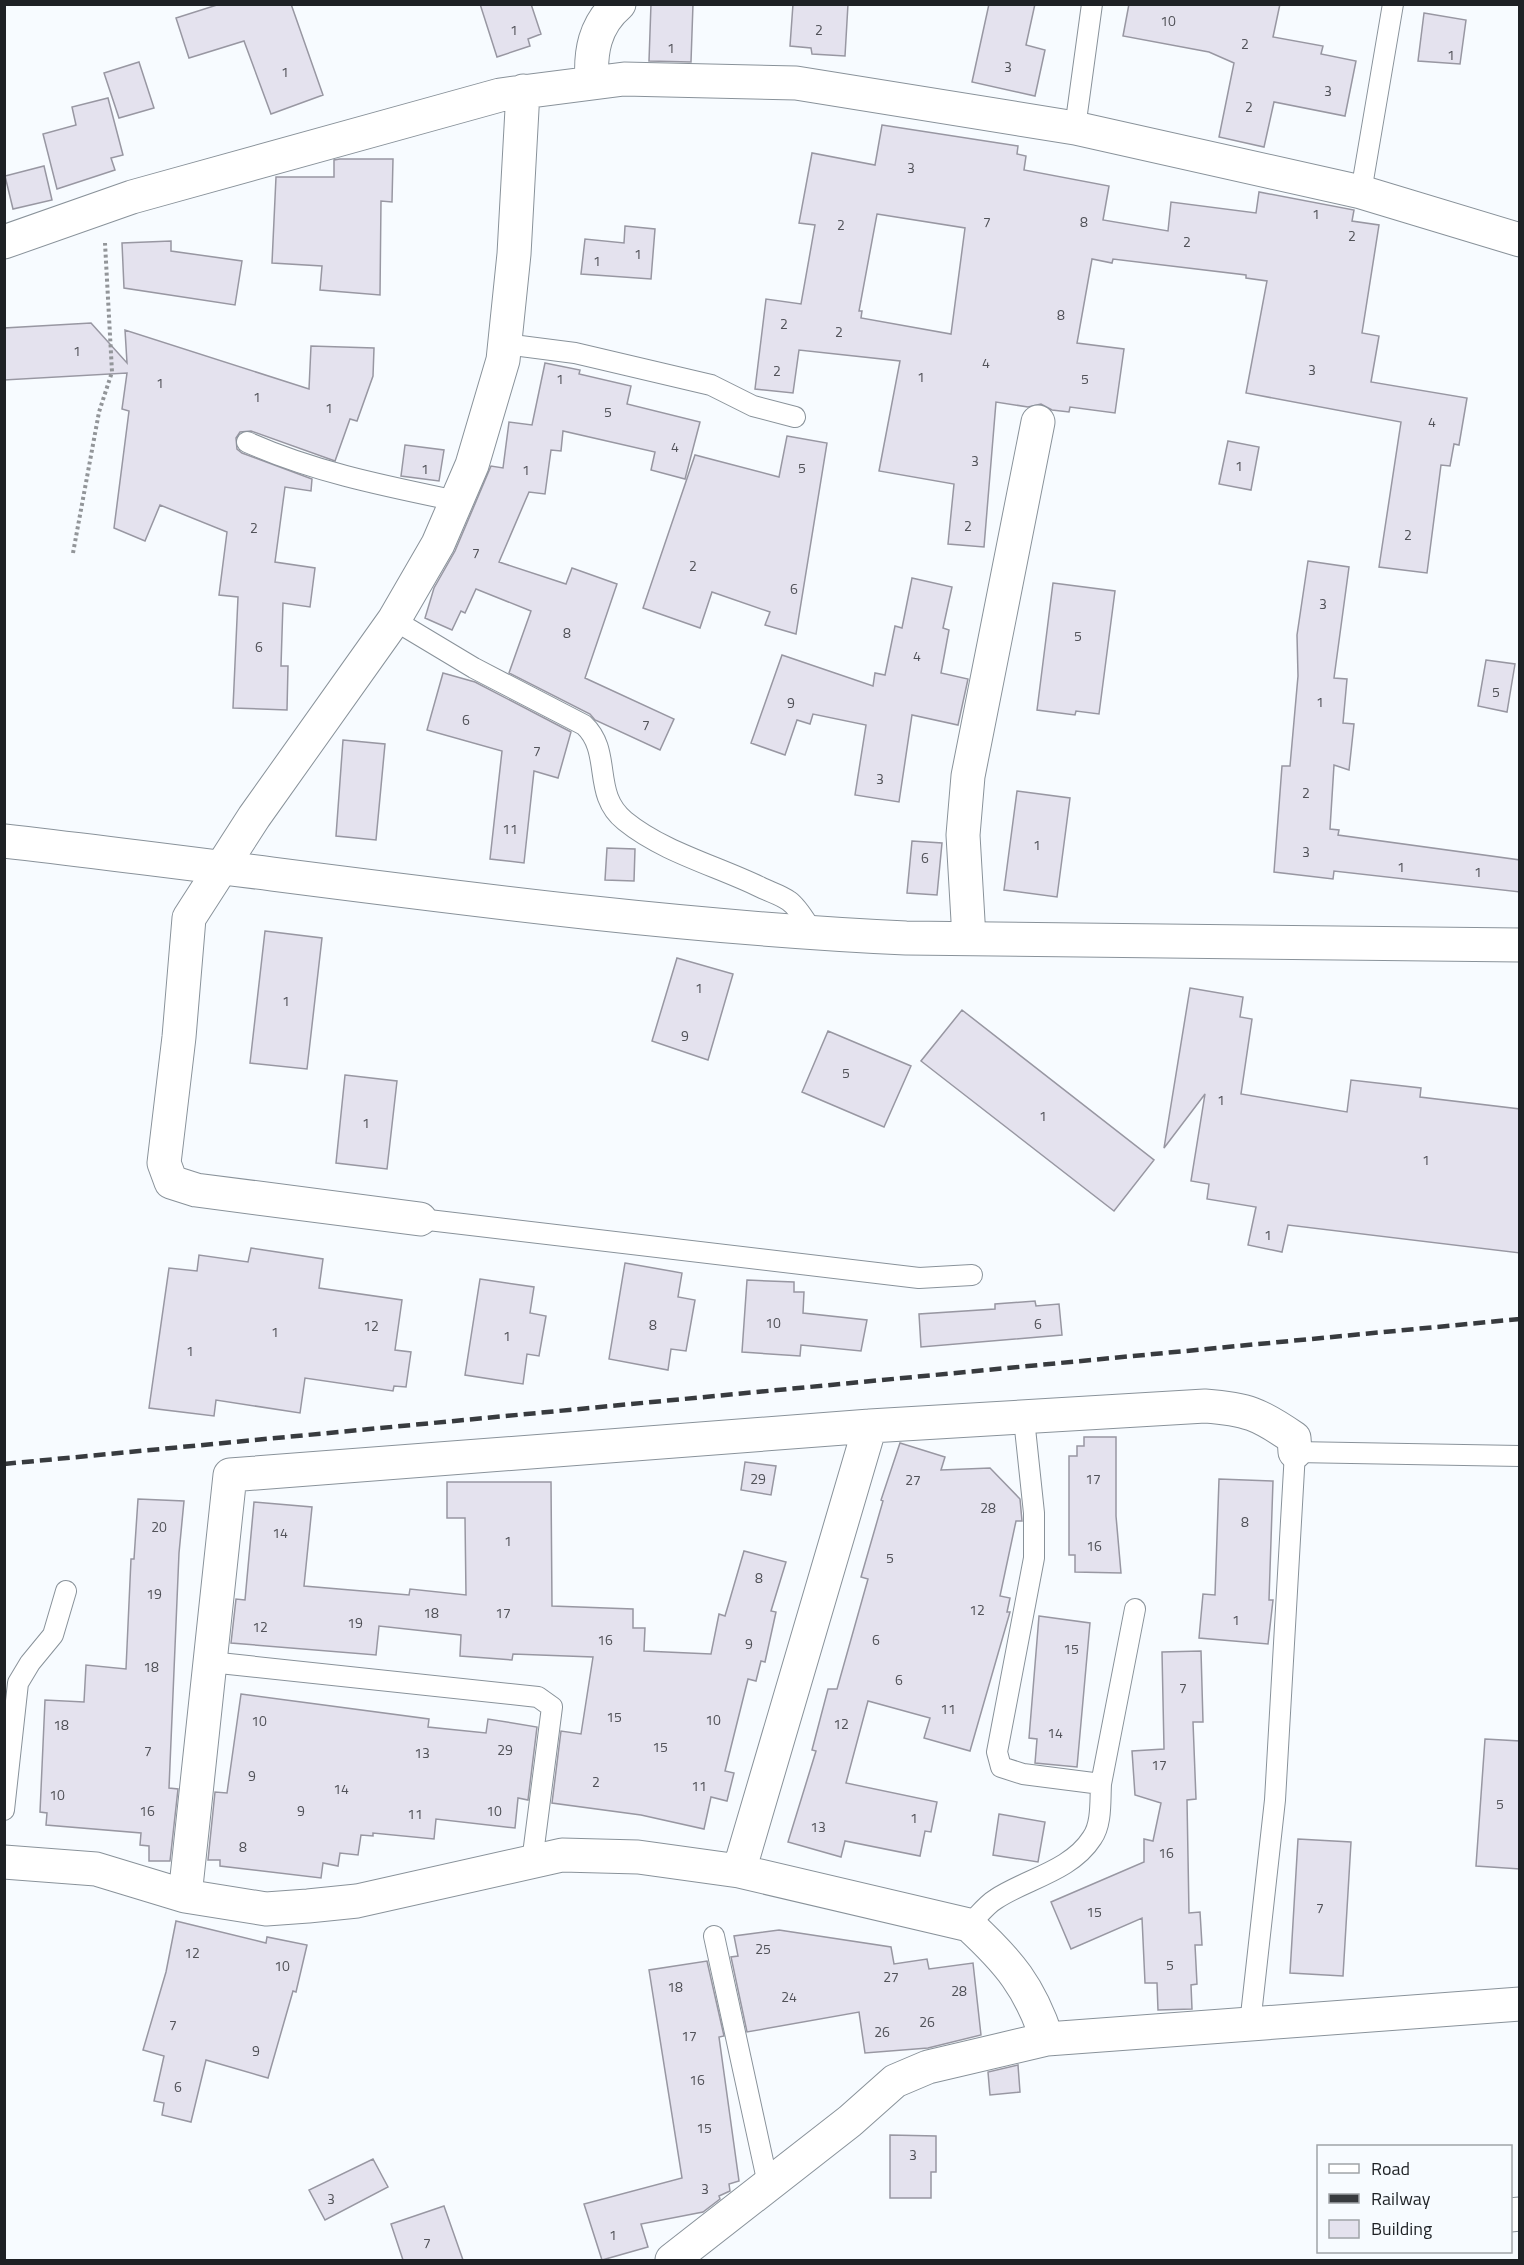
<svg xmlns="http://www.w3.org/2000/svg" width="1524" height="2265" font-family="'Titillium Web',sans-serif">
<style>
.building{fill:#e4e2ee;stroke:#9897a2;stroke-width:1.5;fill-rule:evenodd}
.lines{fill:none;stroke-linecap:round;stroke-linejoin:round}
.service-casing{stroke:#89929a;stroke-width:22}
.minor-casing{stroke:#89929a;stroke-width:35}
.tertiary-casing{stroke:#89929a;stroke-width:35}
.path{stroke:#929599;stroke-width:4;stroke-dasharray:3 3;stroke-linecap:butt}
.service{stroke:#fff;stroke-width:20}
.minor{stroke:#fff;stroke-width:33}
.tertiary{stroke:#fff;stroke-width:33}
.rail{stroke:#383b3f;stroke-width:4.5;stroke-dasharray:12 6;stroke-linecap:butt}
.labels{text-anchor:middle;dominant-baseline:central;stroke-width:4.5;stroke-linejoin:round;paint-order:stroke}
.number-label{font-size:14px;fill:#505157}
</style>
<rect width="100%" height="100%" fill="#f7fbff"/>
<path class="building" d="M220,4h71l32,91 -52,19 -27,-73 -55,17 -13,-40z
M480,4h51l10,30 -13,5 2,7 -33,11z
M651,4h42l-2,58 -42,-1z
M793,4h55l-3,52 -33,-2 -1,-6 -21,-2z
M989,4h46l-9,41 19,5 -10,46 -63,-14z
M1129,4h151l-7,33 50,9 -2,8 35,7 -11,55 -71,-14 -10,45 -45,-10 15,-74 -25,-11 -86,-16z
M1424,13l42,7 -6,44 -42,-3z
M139,62l15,46 -35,10 -15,-45z
M108,98l15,57 -12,3 4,12 -58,19 -14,-55 33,-9 -4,-18z
M882,125l136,21 -1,8 9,2 -2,14 85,16 -6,34 65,11 3,-29 85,11 3,-21 95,18 -2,11 27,4 -17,108 17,3 -8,46 96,16 -8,47 -5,-1 -4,22 -9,-1 -14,108 -48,-6 22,-145 -155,-29 21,-112 -21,-3v-3l-133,-16 -1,4 -20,-4 -15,84 47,6 -9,64 -45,-6 -1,5 -17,-2 -11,-6 -13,3 -32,-5 -12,145 -36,-3 6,-60 -75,-13 21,-110 -101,-11 -6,43 -38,-4 11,-90 35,5 14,-79 -16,-2 13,-70 63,12zM877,214l88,14 -14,106 -90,-16 1,-7h-3z
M340,159h53l-1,43 -11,-1 -1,94 -60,-5 2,-24 -50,-3 4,-86h58v-17z
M44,166l8,34 -39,9 -8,-33z
M625,226l30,3 -4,50 -70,-5 4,-35 39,4z
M171,241v10l71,10 -7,44 -111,-17 -2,-45z
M91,323l36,40 -2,-33 184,59 2,-43 63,2 -1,28 -16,45 -7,-2 -15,42 -84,-30 -11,1 -4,6 1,11 5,4 70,26 -1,12 -26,-4 -10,75 40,6 -5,39 -27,-4 -2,63h7l-1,44 -54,-2 5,-111 -19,-2 8,-63 -67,-27 -15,36 -31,-13 15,-117 -7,-2 5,-36 -123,7v-52z
M545,363l35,7 -1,4 52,12 -4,18 73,18 -15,57 -34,-9 4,-18 -92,-21 -2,20 -10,-1 -6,44 -16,-2 -30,70 67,22 6,-16 45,16 -32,94 89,41 -14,31 -65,-30 -5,-6 -81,-41 22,-62 -55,-22 -11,24 -4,-2 -9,19 -27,-12 9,-30 21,-37 36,-85 12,2 6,-46 23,3z
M787,436l40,7 -31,191 -31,-9 5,-13 -58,-20 -12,36 -57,-20 52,-153 84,22z
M1228,441l31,6 -8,43 -32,-6z
M405,445l39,5 -5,31 -38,-5z
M1308,561l41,6 -15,111 13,1 -4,44 11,1 -5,46 -15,-5 -4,64 9,1 -1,5 182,25v32l-186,-21 -1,8 -59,-7 8,-106h8l8,-90 -1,-41z
M912,578l40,9 -9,41 6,2 -8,43 27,6 -10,46 -46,-10 -13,87 -44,-7 11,-70 -53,-11 -3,10 -13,-4 -12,35 -34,-12 31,-88 91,31 2,-13 10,2 10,-49 7,2z
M1053,583l62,8 -16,123 -23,-3 -1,4 -38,-5z
M1486,660l29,4 -8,48 -29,-6z
M443,673l32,9 96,50 -13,46 -24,-7 -10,92 -34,-4 12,-108 -75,-21z
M343,740l42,4 -9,96 -40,-4z
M1017,791l53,7 -13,99 -53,-7z
M912,841l30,2 -5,52 -30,-2z
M607,848l28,1 -1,32 -29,-1z
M265,931l57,7 -15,131 -57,-6z
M677,958l56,16 -25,86 -56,-19z
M1190,988l53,9 -3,20 12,2 -11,75 106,18 4,-32 70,8 -1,9 100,12v144l-232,-28 -6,27 -34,-7 8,-38 -49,-8 2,-15 -18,-3 14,-87 -41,54z
M962,1010l192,150 -40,51 -193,-150z
M828,1031l83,35 -27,61 -82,-35z
M345,1075l52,6 -10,88 -51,-6z
M251,1248l72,11 -4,29 83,12 -7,50 16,2 -5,35 -12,-1 -1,5 -88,-13 -5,35 -84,-13 -2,16 -65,-8 20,-140 28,3 2,-16 49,7z
M625,1263l57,10 -4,24 17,3 -9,51 -15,-2 -3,21 -59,-11z
M480,1279l54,8 -4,26 16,3 -7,40 -12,-2 -4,30 -58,-9z
M747,1280l47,2v10h10l-1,21 64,7 -6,31 -60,-6 -1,11 -58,-4z
M1035,1301l1,5 23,-2 3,31 -141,12 -2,-33 76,-5v-5z
M1084,1437h32v79l5,57 -46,-1v-17h-6v-99h8v-10h7z
M900,1443l45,14 -4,13 49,-2 30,31 2,22h-6l-16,75 10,2 -3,14h3l-40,139 -46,-13 6,-20 -62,-17 -22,82 91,19 -6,30 -6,-1 -5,25 -75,-15 -4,16 -53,-15 28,-91 -4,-1 16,-61h9l31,-110 -7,-2 22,-76 -2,-1z
M745,1462l31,4 -5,29 -30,-5z
M1219,1479l54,2 -4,119h4l-5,44 -69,-6 4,-44 12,1z
M447,1482h104l1,124 81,3v19h12l-1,23 67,3 8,-40 6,2 19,-65 42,11 -15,49 5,1 -11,50 -4,-1 -5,20 -8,-2 -23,92 9,2 -7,28 -16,-4 -7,32 -63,-14 -89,-12 9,-72 20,3 12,-77 -80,-3 -1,6 -52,-4 1,-21 -82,-9 -3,29 -145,-12 5,-44 9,1 9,-98 58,5 -8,79 105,9 1,-6 56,6 -1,-77h-18z
M138,1499l46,2 -5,52 -10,235 9,1 -8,72h-21v-15l-9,-1 1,-12 -95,-8 1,-12 -7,-1 5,-112 39,2 2,-37 40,4 5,-110h3z
M1039,1616l51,7 -13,144 -42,-4 2,-24 -8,-1z
M1201,1651l2,71h-10l3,77 -9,1 2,113 11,-1 2,33h-7l2,39 -6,1 1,24 -34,1 -1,-27h-12l-3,-65 -71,31 -20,-47 93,-40v-23l9,2 8,-38 -26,-8 -3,-44 32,-2 -2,-97z
M241,1694l188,25 -1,8 58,6 2,-14 49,8 -9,73 -10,-2 -3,30 -79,-9 -2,20 -61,-6v3l-12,-1 -3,20 -18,-2 -2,13 -15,-3 -2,15 -101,-12v-6h-12l7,-68 12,1z
M1485,1739l35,2v128l-44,-3z
M999,1814l46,8 -7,40 -45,-7z
M1298,1839l53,3 -8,134 -53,-3z
M176,1921l90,22 1,-6 40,8 -11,47 -3,-1 -25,87 -62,-18 -15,62 -29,-7 2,-12 -10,-2 10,-45 -21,-6 23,-78z
M779,1930l112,17 3,17 33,-5 2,10 44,-6 8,72 -53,13 -63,5 -6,-41 -112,20 -16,-75 7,-1 -4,-20z
M707,1961l17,75 -5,1 20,144 -10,3 1,7 -11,5 1,3 -17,13 -62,12 7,23 -46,13 -18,-56 98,-26 -33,-208z
M1018,2065l2,27 -30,3 -2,-23z
M890,2135l46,1v36h-5v26h-41z
M373,2159l15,28 -63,33 -16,-30z
M444,2206l19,54h-60l-12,-36z"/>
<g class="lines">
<defs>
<path id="service" d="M1075,128l17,-124
M1361,192l32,-188
M505,344l70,9 136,32 42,21 42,11
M247,442c67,30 138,44 210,59
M394,620l80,48 110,57c29,27 7,69 41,96 38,31 92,45 135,66 10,5 21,8 29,14 10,7 18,23 25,33
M420,1219l499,59 53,-3
M210,1662l328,35 14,10 -20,155
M1101,1784l34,-175
M4,1810l14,-127 12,-20 23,-28 13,-44
M969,1925c9,-9 17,-20 27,-26 30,-20 75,-28 96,-61 10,-14 8,-37 9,-54l-78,-10 -22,-7 -4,-15 37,-194v-45l-10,-94
M714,1936l54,248
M1250,2024l25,-224 20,-348 225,4"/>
<path id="minor" d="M592,82c-2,-29 2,-57 27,-78
M4,242l128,-45 368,-102 124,-16 172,4 279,45 286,64 159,48
M969,938l-6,-103 5,-59 70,-354
M420,1219l-224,-29 -25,-8 -7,-19 15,-126 10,-119 65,-101 140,-197 44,-76 34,-79 31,-105 11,-106 9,-163
M4,1862l92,7 89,27
M739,1871l131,-445
M1047,2039c-17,-52 -38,-77 -78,-114l-230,-54 -101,-14 -76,-2 -205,46 -49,5 -42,3 -81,-13 45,-421 640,-49 335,-20c42,3 54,8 89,32l1,14
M1510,2215l10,-1
M672,2260l178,-139 45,-40 33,-14 119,-28 473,-35"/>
<path id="tertiary" d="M4,841c300,34 600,83 902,97l614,7"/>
</defs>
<use href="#service" class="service-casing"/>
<use href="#minor" class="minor-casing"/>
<use href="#tertiary" class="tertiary-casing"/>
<path class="path" d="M73,553l26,-141 13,-40 -7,-129"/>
<use href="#service" class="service"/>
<use href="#minor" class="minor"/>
<use href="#tertiary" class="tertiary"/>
<path class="rail" d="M4,1464l1516,-145"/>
</g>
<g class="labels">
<g class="number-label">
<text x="1168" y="20">10</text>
<text x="514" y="29">1</text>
<text x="819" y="29">2</text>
<text x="1245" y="43">2</text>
<text x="671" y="47">1</text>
<text x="1451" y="54">1</text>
<text x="1008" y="66">3</text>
<text x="285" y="71">1</text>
<text x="1328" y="90">3</text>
<text x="1249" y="106">2</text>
<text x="911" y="167">3</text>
<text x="1316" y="213">1</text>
<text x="987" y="221">7</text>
<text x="1084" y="221">8</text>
<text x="841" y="224">2</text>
<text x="1352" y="235">2</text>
<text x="1187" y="241">2</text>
<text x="638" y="253">1</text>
<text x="597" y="260">1</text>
<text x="1061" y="314">8</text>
<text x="784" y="323">2</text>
<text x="839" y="331">2</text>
<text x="77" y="350">1</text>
<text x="986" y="362">4</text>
<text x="1312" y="369">3</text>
<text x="777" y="370">2</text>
<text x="921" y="376">1</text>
<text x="560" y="378">1</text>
<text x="1085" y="378">5</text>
<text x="160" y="382">1</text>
<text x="257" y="396">1</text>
<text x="329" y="407">1</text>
<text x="608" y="411">5</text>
<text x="1432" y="421">4</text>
<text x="675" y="446">4</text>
<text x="975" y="460">3</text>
<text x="1239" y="465">1</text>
<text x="802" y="467">5</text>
<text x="425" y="468">1</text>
<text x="526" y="469">1</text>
<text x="968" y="525">2</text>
<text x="254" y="527">2</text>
<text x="1408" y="534">2</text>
<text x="476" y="552">7</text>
<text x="693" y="565">2</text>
<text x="794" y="588">6</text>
<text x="1323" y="603">3</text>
<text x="567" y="632">8</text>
<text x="1078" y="635">5</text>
<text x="259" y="646">6</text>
<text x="917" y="655">4</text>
<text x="1496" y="691">5</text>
<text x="1320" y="701">1</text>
<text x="791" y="702">9</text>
<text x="466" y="719">6</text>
<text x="646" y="724">7</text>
<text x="537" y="750">7</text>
<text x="880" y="778">3</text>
<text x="1306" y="792">2</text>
<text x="510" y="828">11</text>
<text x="1037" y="844">1</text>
<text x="1306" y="851">3</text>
<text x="925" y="857">6</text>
<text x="1401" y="866">1</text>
<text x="1478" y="871">1</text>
<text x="699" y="987">1</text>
<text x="286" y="1000">1</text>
<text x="685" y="1035">9</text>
<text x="846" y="1072">5</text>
<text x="1221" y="1099">1</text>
<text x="1043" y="1115">1</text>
<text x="366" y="1122">1</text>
<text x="1426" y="1159">1</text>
<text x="1268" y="1234">1</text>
<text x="773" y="1322">10</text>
<text x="1038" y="1323">6</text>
<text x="653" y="1324">8</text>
<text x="371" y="1325">12</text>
<text x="275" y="1331">1</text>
<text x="507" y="1335">1</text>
<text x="190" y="1350">1</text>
<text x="758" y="1478">29</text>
<text x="1093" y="1478">17</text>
<text x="913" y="1479">27</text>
<text x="988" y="1507">28</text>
<text x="1245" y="1521">8</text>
<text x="159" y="1526">20</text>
<text x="280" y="1532">14</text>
<text x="508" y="1540">1</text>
<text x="1094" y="1545">16</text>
<text x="890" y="1557">5</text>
<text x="759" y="1577">8</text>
<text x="154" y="1593">19</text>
<text x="977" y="1609">12</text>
<text x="431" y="1612">18</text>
<text x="503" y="1612">17</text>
<text x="1236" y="1619">1</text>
<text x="355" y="1622">19</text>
<text x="260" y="1626">12</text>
<text x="605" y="1639">16</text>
<text x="876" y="1639">6</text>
<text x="749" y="1643">9</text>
<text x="1071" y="1648">15</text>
<text x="151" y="1666">18</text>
<text x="899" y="1679">6</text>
<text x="1183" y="1687">7</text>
<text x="948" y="1708">11</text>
<text x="614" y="1716">15</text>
<text x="713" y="1719">10</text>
<text x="259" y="1720">10</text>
<text x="841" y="1723">12</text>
<text x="61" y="1724">18</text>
<text x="1055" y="1732">14</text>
<text x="660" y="1746">15</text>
<text x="505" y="1749">29</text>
<text x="148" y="1750">7</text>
<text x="422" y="1752">13</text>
<text x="1159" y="1764">17</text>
<text x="252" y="1775">9</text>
<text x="596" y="1781">2</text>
<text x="699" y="1785">11</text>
<text x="341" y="1788">14</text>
<text x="57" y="1794">10</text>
<text x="1500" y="1803">5</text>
<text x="147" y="1810">16</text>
<text x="301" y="1810">9</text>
<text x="494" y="1810">10</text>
<text x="415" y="1813">11</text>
<text x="914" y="1817">1</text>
<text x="818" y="1826">13</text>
<text x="243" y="1846">8</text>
<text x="1166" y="1852">16</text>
<text x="1320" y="1907">7</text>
<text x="1094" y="1911">15</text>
<text x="763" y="1948">25</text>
<text x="192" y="1952">12</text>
<text x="1170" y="1964">5</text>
<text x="282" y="1965">10</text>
<text x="891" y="1976">27</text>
<text x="675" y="1986">18</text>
<text x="959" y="1990">28</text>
<text x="789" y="1996">24</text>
<text x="927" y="2021">26</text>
<text x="173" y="2024">7</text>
<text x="882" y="2031">26</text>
<text x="689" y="2035">17</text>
<text x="256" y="2050">9</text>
<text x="697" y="2079">16</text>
<text x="178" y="2086">6</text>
<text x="704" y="2127">15</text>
<text x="913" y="2154">3</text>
<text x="705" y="2188">3</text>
<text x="331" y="2198">3</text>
<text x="613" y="2234">1</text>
<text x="427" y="2242">7</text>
</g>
</g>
<rect width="1524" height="2265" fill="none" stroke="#1e2125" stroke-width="12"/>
<rect x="1317" y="2145" width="195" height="108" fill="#f7fbff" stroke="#a0a4a8" stroke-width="1.5"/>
<rect x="1329" y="2164" width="30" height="9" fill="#ffffff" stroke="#a0a4a8" stroke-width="1.5"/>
<text x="1371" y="2175" font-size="18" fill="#1e2125">Road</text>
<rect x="1329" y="2194" width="30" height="9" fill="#383b3f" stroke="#a0a4a8" stroke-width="1.5"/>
<text x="1371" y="2205" font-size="18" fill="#1e2125">Railway</text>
<rect x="1329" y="2220" width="30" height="18" fill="#e4e2ee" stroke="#a0a4a8" stroke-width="1.5"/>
<text x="1371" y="2235" font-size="18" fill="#1e2125">Building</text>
</svg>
